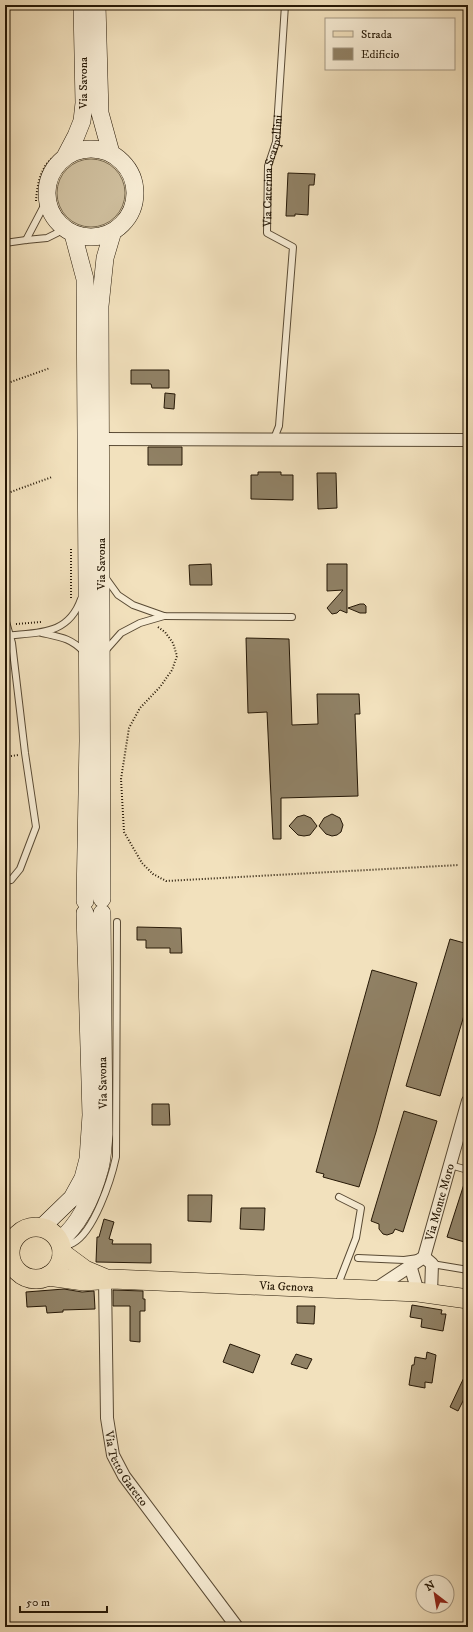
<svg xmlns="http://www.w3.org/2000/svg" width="473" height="1632" font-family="'IM FELL DW Pica',serif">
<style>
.green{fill:#cfbf9e;stroke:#7a6c52}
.building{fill:#908165;stroke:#261806}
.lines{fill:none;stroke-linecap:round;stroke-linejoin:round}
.lane-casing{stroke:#594a34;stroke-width:8}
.street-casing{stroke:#594a34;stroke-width:14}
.secondary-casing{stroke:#261806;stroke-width:18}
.primary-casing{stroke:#261806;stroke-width:20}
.path{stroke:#261806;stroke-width:2;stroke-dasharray:1 2;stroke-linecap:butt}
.lane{stroke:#f7ecd4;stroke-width:6}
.street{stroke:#f7ecd4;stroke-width:12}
.secondary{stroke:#f7ecd4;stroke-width:17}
.primary{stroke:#f2e1bd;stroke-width:19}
.labels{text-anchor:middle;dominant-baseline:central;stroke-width:3;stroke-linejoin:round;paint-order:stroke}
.street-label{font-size:12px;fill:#261806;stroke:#f7ecd4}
</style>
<rect width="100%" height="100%" fill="#f2e1bd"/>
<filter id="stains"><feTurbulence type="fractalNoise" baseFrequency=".005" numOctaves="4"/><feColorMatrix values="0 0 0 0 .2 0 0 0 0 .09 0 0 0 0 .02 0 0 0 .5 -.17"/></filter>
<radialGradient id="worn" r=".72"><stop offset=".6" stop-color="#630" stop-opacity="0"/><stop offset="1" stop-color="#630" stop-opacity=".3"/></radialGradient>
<path class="green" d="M57 193a34 34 0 1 1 68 0a34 34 0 1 1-68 0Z"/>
<path class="building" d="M288,173l27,1 -1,11h-5l-1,30 -13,-1v2h-9z
M131,370h38v18h-17l-1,-4h-20z
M165,393l10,1 -1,15 -10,-1z
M148,447h34v18h-34z
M258,472h23v3h12v25l-42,-1v-24h7z
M317,473h19l1,35 -19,1z
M211,564l1,21h-22l-1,-20z
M327,564h20v49l-7,-3 -3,3 -5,1 -5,-6 16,-18 -16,1z
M360,604h4l2,2v7h-6l-12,-5z
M246,638l43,1 3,86 26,-1 -1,-30h42l1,20h-5l3,82 -77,2v41h-8l-6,-127 -19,1z
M332,814l8,4 3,7 -2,7 -4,3 -5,1 -6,-2 -7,-8 5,-8z
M304,815l7,3 6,8 -7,9 -6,1 -6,-1 -9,-9 8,-9z
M137,927l44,1 1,25h-12v-5h-24v-8h-9z
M450,939l18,5v58l-28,94 -34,-10z
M372,970l45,13 -41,149 -17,55 -36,-10 1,-3 -8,-2z
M152,1104h17l1,21h-18z
M404,1111l33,10 -34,111 -8,-3 -2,4 -6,2 -4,-1 -4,-5v-5l-8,-3z
M465,1181l3,1v61l-21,-6z
M188,1195h24l-1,27 -23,-1z
M241,1208h24l-1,22 -24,-1z
M104,1219l10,3 -5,17 4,1 -1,4h39v19l-55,-1 1,-25h2z
M64,1289l18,3 12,-1 1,18 -32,1v2l-16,1 -1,-7 -19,1 -1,-15z
M113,1290l30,1v8h2v12h-5v31l-10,-1v-35h-17z
M412,1305l30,5 -1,4h5l-3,17 -22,-4 1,-8 -12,-2z
M297,1306h18l-1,18 -17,-1z
M230,1344l30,11 -7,18 -30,-11z
M427,1352l9,3 -4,28 -7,-1v6l-16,-3 3,-20h2l1,-8 11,2z
M296,1354l16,5 -5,10 -16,-5z
M468,1369v22l-10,20 -8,-4z"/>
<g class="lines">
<defs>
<g id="lane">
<path d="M26,240l21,-40"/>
<path d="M5,243l21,-3 21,-2 18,-9"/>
<path id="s1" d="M273,441l6,-15 14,-179 -26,-14 1,-67 8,-24 9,-137"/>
<path d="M105,577l13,18 15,10 31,11 128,1"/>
<path d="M5,618l7,25 13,110 11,74 -16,42 -9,11 -6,1"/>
<path d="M42,633c18,4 29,5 42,19"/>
<path d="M5,636c33,-4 63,0 76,-37"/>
<path d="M105,651l16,-18 19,-10 24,-7"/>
<path d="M450,1165l18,5"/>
<path d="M61,1247c4,-1 9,-2 12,-4 21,-11 38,-63 43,-86l1,-235"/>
<path d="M358,1258l46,2 14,-2"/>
<path d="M432,1264l36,6"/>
<path d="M337,1287l19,-49 5,-30 -22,-11"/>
</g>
<g id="street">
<path d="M101,439l367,1"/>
<path d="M424,1257l8,7 -1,29"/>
<path d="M410,1265l8,27"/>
<path id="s2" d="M105,1279l2,139 6,37 11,21 113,151"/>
<path id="s3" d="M374,1290l50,-33 44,-156"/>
</g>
<path id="secondary" d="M97,5l3,108 11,40
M47 193a44 44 0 1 1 88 0a44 44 0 1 1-88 0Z
M65,157l11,-21 6,-15 2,-18 -2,-98
M73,234l12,45 3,462 -3,160
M102,899l-2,-593 5,-48 8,-27
M41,1228l31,-30 11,-20 5,-19 3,-44 -6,-202
M59,1241c21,-17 34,-47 41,-73 3,-11 3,-23 4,-34l-2,-221"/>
<g id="primary">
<circle cx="36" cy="1253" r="26"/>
<path d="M62,1253l23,17 19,8"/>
<path id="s4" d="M48,1276l36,5 28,-2 306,13 50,7"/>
</g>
</defs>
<use href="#lane" class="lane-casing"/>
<use href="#street" class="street-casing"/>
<use href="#secondary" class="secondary-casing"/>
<use href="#primary" class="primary-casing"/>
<path class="path" d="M36,201c1,-15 4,-32 15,-42
M5,384l45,-16
M5,494l47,-17
M71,598v-50
M16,624l25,-2
M158,627l7,5 8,11 4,13 -5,14 -12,17 -20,21 -11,20 -8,51 3,53 18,31 11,11 13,7 293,-16
M5,672l3,18
M5,757l13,-2"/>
<use href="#lane" class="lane"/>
<use href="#street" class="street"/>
<use href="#secondary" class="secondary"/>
<use href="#primary" class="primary"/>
</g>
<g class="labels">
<g class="street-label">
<text transform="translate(83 83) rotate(-90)">Via Savona</text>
<text stroke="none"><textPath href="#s1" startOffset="288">Via Caterina Scarpellini</textPath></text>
<text transform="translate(101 564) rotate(-90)">Via Savona</text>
<text transform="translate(103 1083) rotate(-91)">Via Savona</text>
<text stroke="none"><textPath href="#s3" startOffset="117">Via Monte Moro</textPath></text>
<text stroke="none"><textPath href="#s4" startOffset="239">Via Genova</textPath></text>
<text stroke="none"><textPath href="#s2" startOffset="194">Via Tetto Garetto</textPath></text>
</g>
</g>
<rect width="473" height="1632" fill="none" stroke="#f2e1bd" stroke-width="20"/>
<rect x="6" y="6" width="461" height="1620" fill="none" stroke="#261806" stroke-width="2"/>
<rect x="10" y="10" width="453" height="1612" fill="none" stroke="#261806"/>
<rect x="325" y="18" width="130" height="52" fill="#f7ecd4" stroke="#a39782"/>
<rect x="333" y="31" width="20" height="6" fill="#f2e1bd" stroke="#a39782"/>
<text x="361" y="38" font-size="12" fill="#261806">Strada</text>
<rect x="333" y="48" width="20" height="12" fill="#908165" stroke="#a39782"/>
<text x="361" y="58" font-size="12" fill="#261806">Edificio</text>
<g transform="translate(435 1594) rotate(329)"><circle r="19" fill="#f7ecd4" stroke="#a39782"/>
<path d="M0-3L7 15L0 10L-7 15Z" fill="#8f2418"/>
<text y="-6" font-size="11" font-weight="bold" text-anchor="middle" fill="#261806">N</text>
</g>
<path d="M20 1606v6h87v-6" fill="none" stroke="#261806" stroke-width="2"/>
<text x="26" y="1606" font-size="12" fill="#261806" stroke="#f7ecd4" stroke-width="3" paint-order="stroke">50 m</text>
<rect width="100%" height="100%" filter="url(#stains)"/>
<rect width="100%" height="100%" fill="url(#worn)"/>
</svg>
